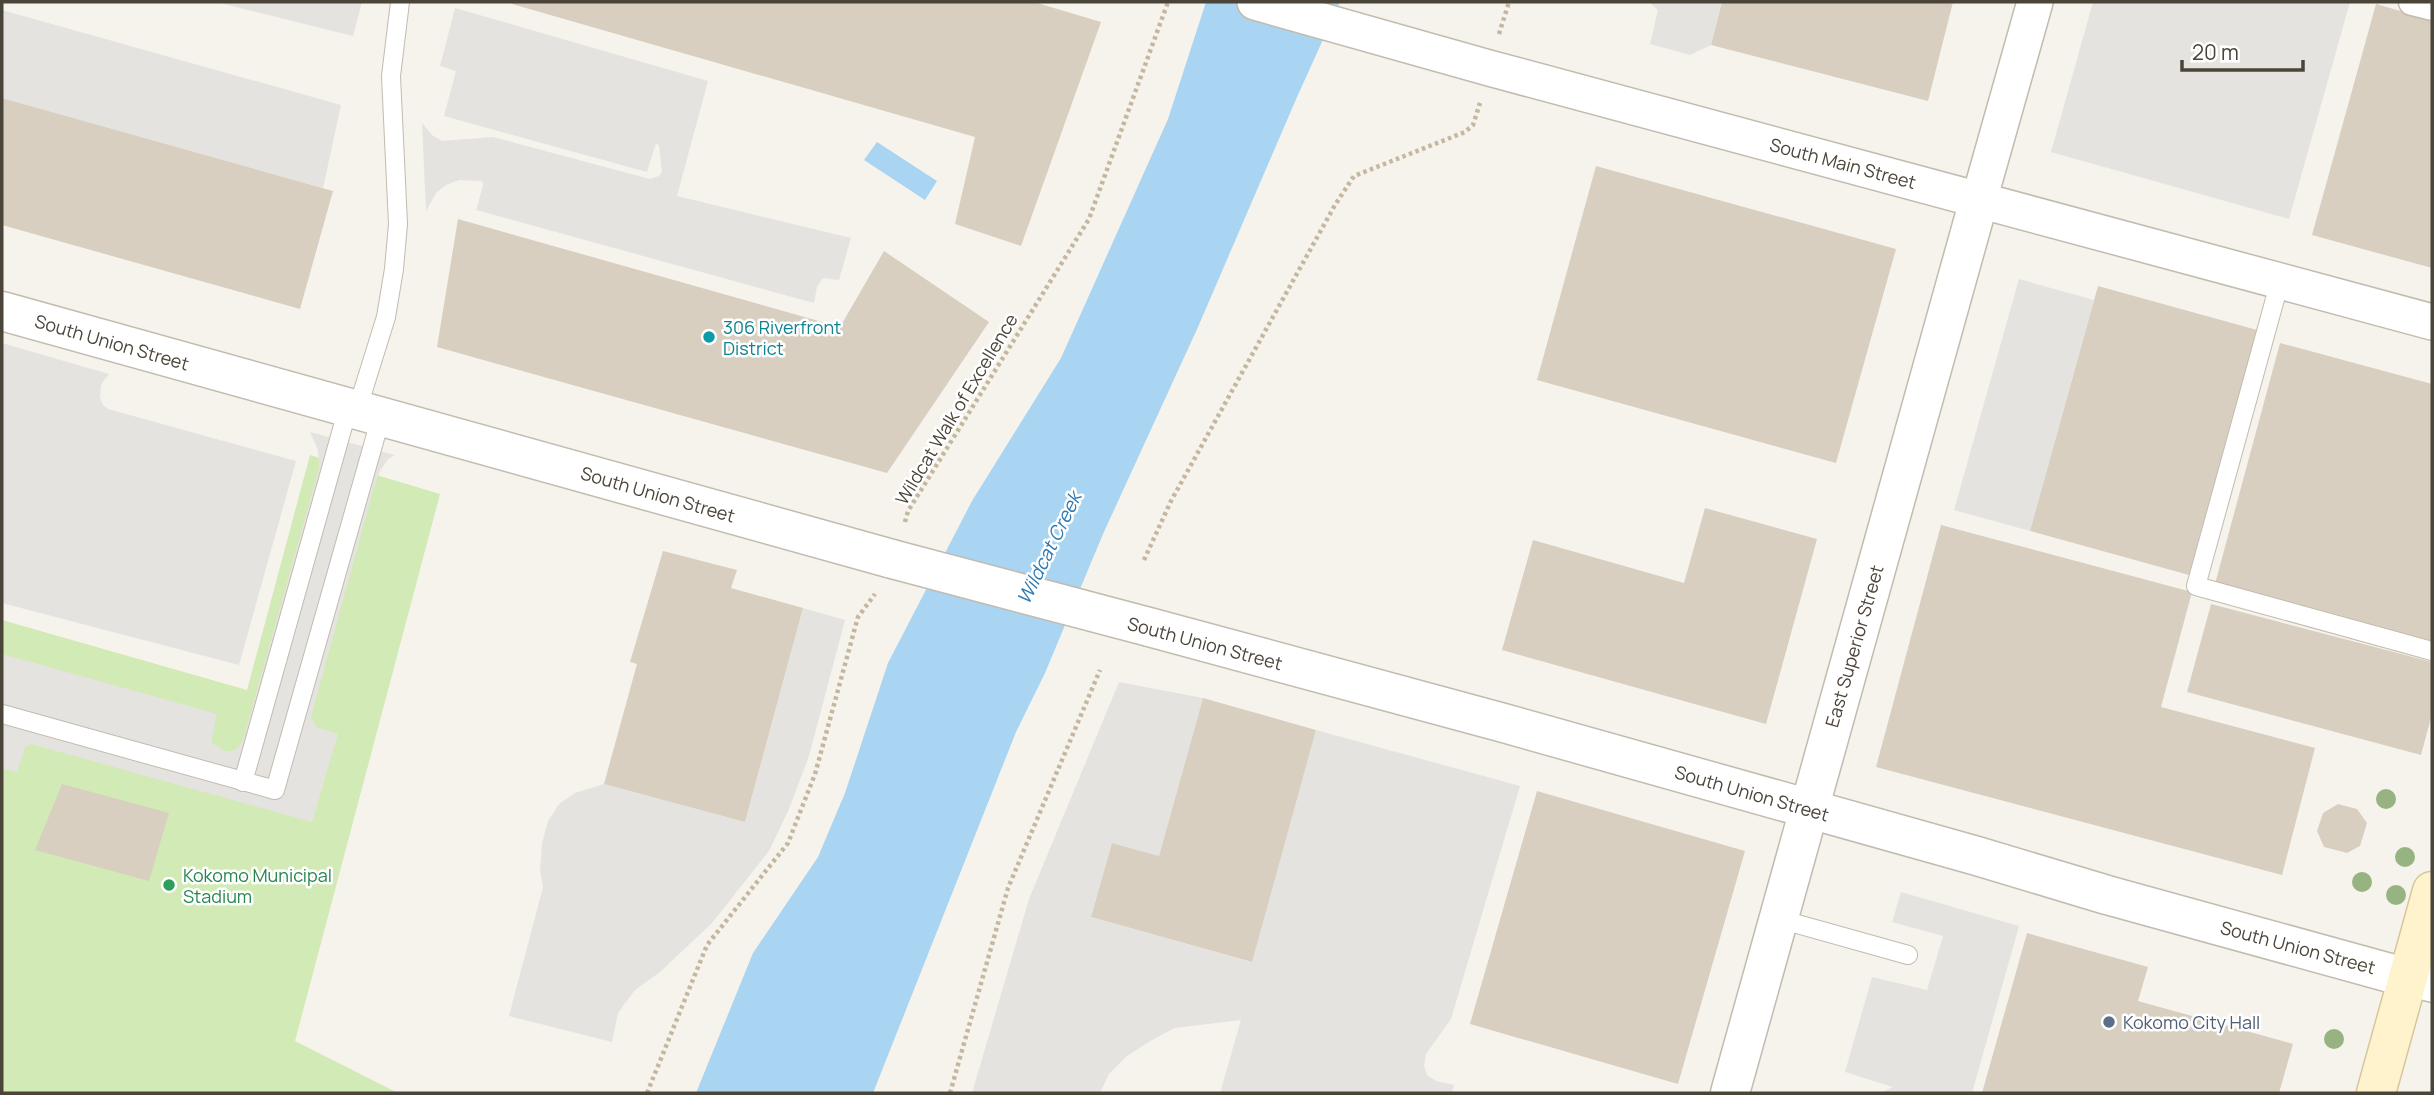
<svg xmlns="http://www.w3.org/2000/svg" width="2434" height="1095" font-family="Manrope,sans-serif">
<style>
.green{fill:#d2eab5}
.parking{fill:#e5e3e0}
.water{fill:#a9d4f2}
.building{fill:#d8cfc1}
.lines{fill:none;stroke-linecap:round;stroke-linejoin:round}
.service-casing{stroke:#c2bbae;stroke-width:20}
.pedestrian-casing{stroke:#c2bbae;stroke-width:29}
.minor-casing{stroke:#c2bbae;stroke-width:38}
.tertiary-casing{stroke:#c2bbae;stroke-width:41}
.secondary-casing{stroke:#d6c79b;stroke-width:41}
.path{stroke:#c4b79f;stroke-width:4.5;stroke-dasharray:3.5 3.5;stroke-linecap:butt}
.service{stroke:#fff;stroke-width:18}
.pedestrian{stroke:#fff;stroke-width:26}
.minor{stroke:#fff;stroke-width:35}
.tertiary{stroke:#fff;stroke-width:38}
.secondary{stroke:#fff3cd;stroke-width:38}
.tertiary-bridge-casing{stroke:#c2bbae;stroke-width:41;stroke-linecap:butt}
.tertiary-bridge{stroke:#fff;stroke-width:38}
.tree{fill:#97b381}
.culture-dot{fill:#0f9aa8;stroke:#fff;stroke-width:2.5}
.leisure-dot{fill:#2e9e5b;stroke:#fff;stroke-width:2.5}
.service-dot{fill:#5c6f8a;stroke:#fff;stroke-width:2.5}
.labels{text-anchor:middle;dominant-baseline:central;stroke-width:5;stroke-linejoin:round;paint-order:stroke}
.street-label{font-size:18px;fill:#4b4439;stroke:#fff}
.culture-label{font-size:18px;fill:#0d838f;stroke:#fff;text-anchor:start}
.leisure-label{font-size:18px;fill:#27864d;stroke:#fff;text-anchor:start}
.service-label{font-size:18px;fill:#4e5e75;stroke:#fff;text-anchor:start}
.water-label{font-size:19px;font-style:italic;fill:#2e7ab2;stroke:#fff}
</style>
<rect width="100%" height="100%" fill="#f6f3ec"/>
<path class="green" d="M310,455l130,39 -145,547 103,52h-396v-473l245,70z"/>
<path class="parking" d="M216,2h146l-9,34z
M1649,2h73l-11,43 -21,10 -40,-11 8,-34z
M2093,2h257l-61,217 -238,-67z
M455,8l253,73 -31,115 174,42 -12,42 -16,-2 -6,9 -3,16 -338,-93 7,-24v-4l-3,-1 -21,-1 -13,5 -10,8 -10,18 -4,-88 10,12 10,6 51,-4 157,42 9,-3 3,-4 -3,-26 -3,-3 -9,29 -203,-56 12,-45 -16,-5z
M2,10l339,95 -18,83 -321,-90z
M2019,279l75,21 -64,231 -76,-21z
M2,343l107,31 -8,11 -1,12 3,8 5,4 188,52 -57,204 -237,-62z
M310,432l85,23 -7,4 -8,12 -6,16 -63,230 5,10 22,7 -26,88 -281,-78 -6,3 -8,25 -15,-4v-114l215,60 -6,27 2,3 11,7h8l6,-3 6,-11 75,-269 -1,-18z
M803,608l42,12 -36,136 -20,53 -20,42 -57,72 -52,49 -25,18 -17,23 -6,29 -103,-26 34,-129 -3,-16 2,-28 6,-22 11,-17 16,-11 29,-9 141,38z
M1119,682l84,16 -44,158 -47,-13 -21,74 160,45 65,-232 204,56 -69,233 -25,35 -2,12 3,9 9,6 18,4 -2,8h-232l21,-73 -66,8 -23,12 -25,16 -18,18 -9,19h-128l57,-194z
M1901,892l118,34 -47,167h-92l13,-6 -48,-15 27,-95 55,13 16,-54 -51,-14z"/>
<path class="water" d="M1206,2h134l-43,95 -99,230 -95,207 -58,139 -29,59 -143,361h-177l57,-140 65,-96 27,-64 43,-130 84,-162 89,-143 107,-239z
M877,142l60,39 -12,19 -61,-40z"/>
<path class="building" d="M513,2h521l67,20 -80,224 -66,-22 20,-87 -463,-133z
M1722,2h231l-25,99 -217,-56z
M2376,4l56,16v248l-120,-33z
M2,98l331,93 -33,118 -298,-84z
M1596,166l300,83 -60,214 -299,-83z
M458,219l382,108 44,-76 105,71 -102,151 -450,-126z
M2098,286l159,44 -68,245 -159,-44z
M2280,343l152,41v258l-217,-58z
M1705,508l112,31 -51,185 -264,-74 31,-110 151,43z
M1941,525l251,67 -31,115 154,41 -33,127 -406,-108z
M663,551l74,19 -6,18 72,20 -58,214 -141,-38 33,-120 -7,-2z
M2211,604l221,58v52l-11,41 -234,-63z
M1203,698l113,32 -64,232 -161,-45 21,-74 47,13z
M62,784l107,29 -20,68 -114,-31z
M1537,791l208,60 -67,233 -208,-60z
M2338,804l19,5 10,14 -7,23 -13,7 -23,-6 -7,-16 6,-18z
M2027,933l121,34 -10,34 155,43 -14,49h-297z"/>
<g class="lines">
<defs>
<path id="service" d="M2280,281l-84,305 236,65
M357,410l29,-93 8,-48 4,-45 -7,-148 9,-74
M2,714l273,76 106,-373
M243,782l105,-374
M1779,919l129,36"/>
<path id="pedestrian" d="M2412,2l20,5"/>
<path id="minor" d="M1255,2l234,66 943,254
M1979,200l56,-198
M2408,978l24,6"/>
<path id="tertiary" d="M2,311l890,248
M1149,627l351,95 477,134 130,39 301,83
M1730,1093l249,-893"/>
<path id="secondary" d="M2376,1093l56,-202"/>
</defs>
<use href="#service" class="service-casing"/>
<use href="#pedestrian" class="pedestrian-casing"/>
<use href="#minor" class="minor-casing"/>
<use href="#tertiary" class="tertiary-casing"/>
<use href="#secondary" class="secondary-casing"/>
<path class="path" d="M1499,34l10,-32
M905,522l3,-11 181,-292 79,-217
M1144,560l27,-59 164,-296 19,-29 111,-44 8,-7 7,-22
M647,1093l60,-148 81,-102 27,-69 43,-157 17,-23
M950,1093l58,-205 92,-218"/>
<use href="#service" class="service"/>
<use href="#pedestrian" class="pedestrian"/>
<use href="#minor" class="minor"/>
<use href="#tertiary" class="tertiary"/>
<use href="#secondary" class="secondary"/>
<defs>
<path id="tertiary-bridge" d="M892,559l257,68"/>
</defs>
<use href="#tertiary-bridge" class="tertiary-bridge-casing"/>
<use href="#tertiary-bridge" class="tertiary-bridge"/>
</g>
<g class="tree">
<circle cx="2386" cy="799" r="10"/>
<circle cx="2405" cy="857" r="10"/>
<circle cx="2362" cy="882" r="10"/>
<circle cx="2396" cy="895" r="10"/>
<circle cx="2334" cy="1039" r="10"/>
</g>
<circle class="culture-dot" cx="709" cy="337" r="7"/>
<circle class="leisure-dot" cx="169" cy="885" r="7"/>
<circle class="service-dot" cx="2109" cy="1022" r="7"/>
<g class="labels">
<g class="street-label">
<text transform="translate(1843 163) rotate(15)">South Main Street</text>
<text transform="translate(112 342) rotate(16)">South Union Street</text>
<text transform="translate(956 409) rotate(-59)">Wildcat Walk of Excellence</text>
<text transform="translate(658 494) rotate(16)">South Union Street</text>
<text transform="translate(1205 643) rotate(15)">South Union Street</text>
<text transform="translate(1854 646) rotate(-74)">East Superior Street</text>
<text transform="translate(1752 793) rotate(16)">South Union Street</text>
<text transform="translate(2298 947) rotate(15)">South Union Street</text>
</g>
<g class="culture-label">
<text x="723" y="327">306 Riverfront<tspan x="723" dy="21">District</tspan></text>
</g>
<g class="leisure-label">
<text x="183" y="875">Kokomo Municipal<tspan x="183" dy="21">Stadium</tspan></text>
</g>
<g class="service-label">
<text x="2123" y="1022">Kokomo City Hall</text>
</g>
<g class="water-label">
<text transform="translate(1049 548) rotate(-64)">Wildcat Creek</text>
</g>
</g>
<rect width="2434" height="1095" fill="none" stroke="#4b4439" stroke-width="7"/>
<path d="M2182 60v10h121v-10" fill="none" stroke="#4b4439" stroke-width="3.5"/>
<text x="2192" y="60" font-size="21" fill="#4b4439" stroke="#ffffff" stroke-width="5" paint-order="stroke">20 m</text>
</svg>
